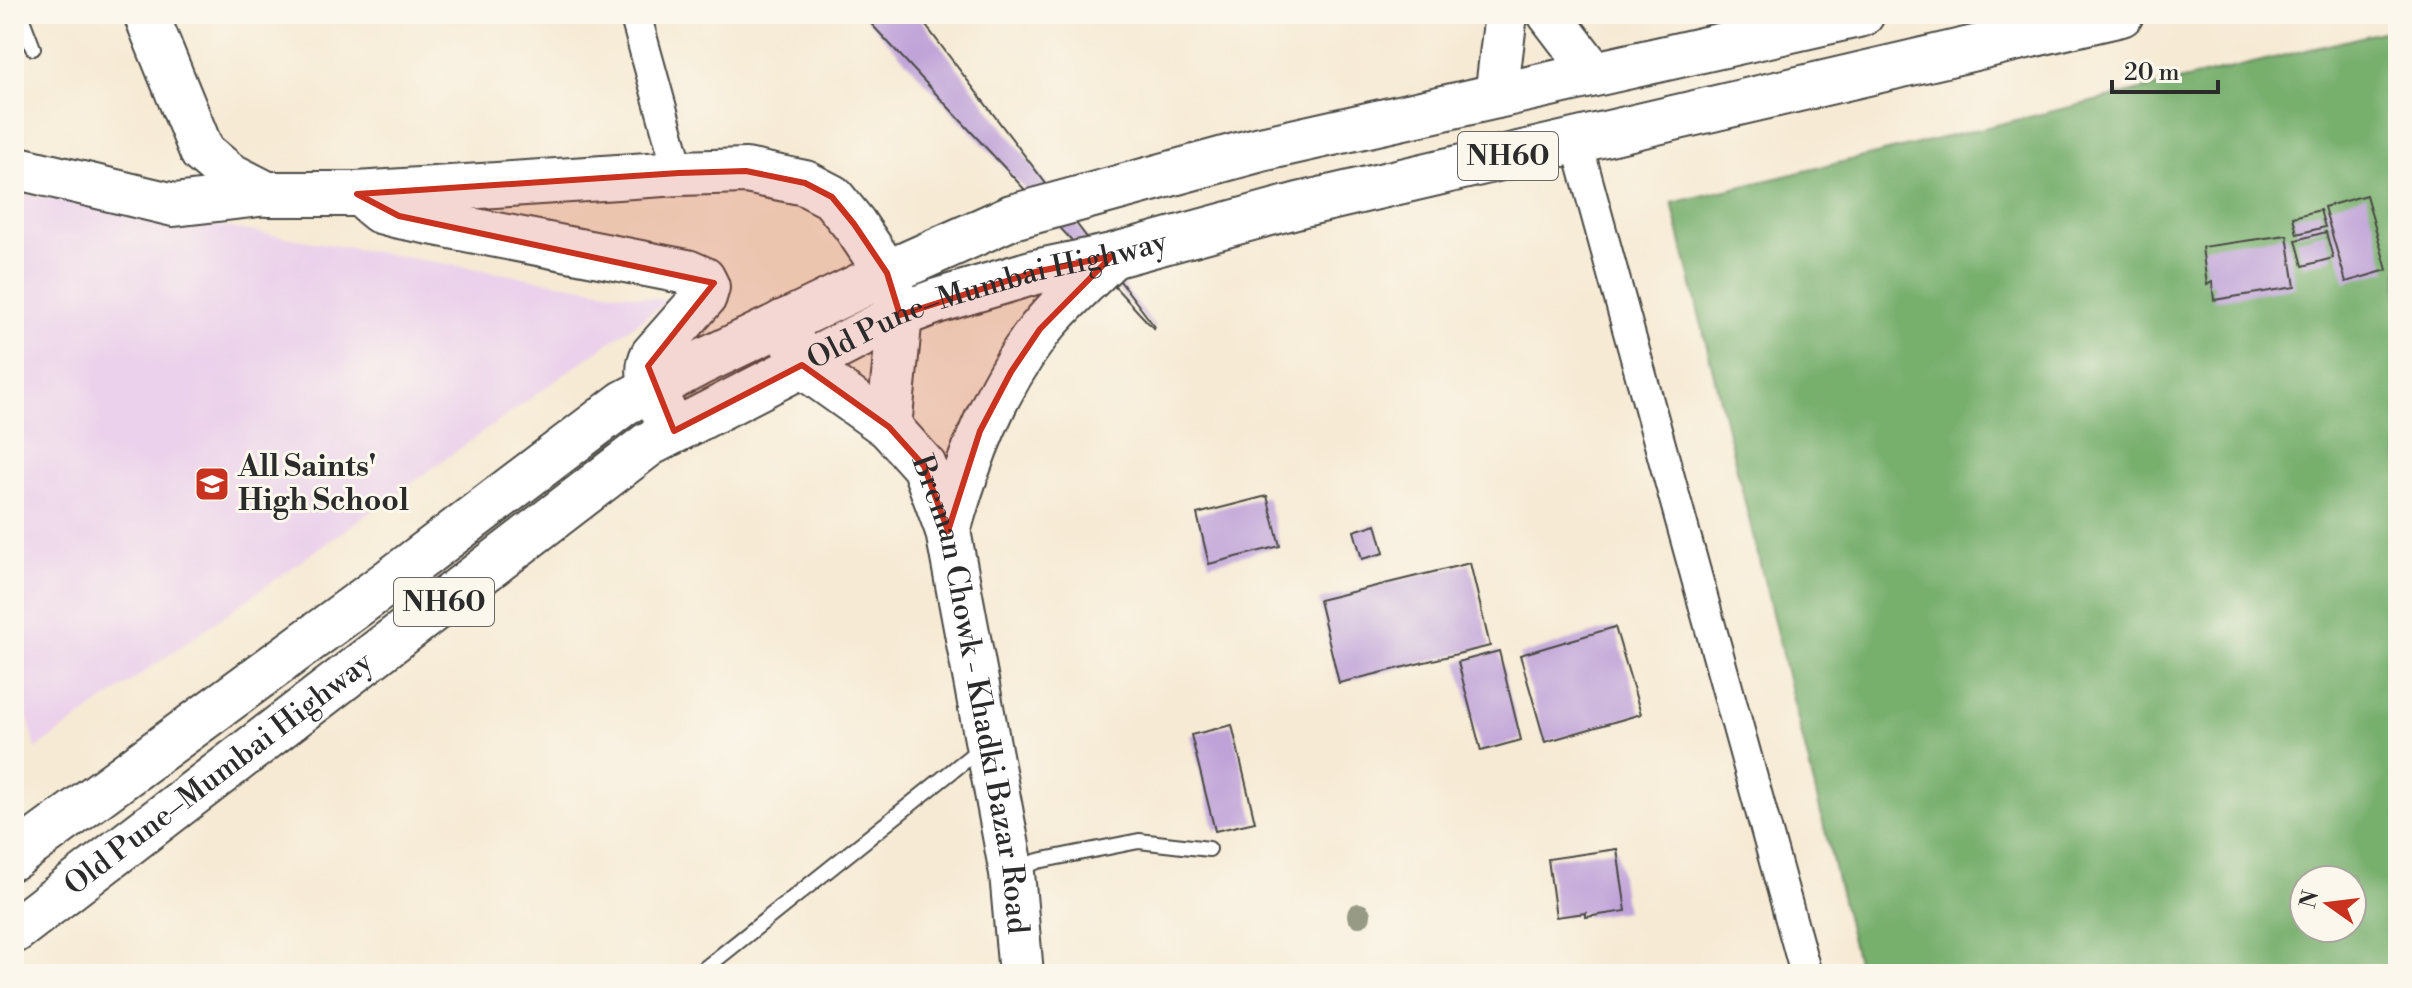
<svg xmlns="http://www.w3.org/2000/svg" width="2412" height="988" font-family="'Libre Bodoni',serif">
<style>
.built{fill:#ebd1eb}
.forest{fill:#77af6d;stroke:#516d4c;stroke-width:2;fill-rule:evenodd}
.building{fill:#bfa3d8}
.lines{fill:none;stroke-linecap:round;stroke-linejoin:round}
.lane-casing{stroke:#494844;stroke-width:18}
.street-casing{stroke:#494844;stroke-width:34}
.secondary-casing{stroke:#494844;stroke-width:46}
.primary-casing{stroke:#494844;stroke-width:48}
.highway-casing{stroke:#494844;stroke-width:48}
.lane{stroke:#fff;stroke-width:14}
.street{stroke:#fff;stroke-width:30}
.secondary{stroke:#fff;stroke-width:42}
.primary{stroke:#fff;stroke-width:44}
.highway{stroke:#fff;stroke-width:44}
.tree{fill:#979b85}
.marked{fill:#c8321e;fill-opacity:0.2;stroke:#c8321e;stroke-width:6;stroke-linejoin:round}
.labels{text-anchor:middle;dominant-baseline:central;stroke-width:6;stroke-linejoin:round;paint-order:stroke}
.shield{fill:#fbf7ec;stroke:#696865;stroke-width:2}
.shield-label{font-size:28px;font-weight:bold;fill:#2b2b2b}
.street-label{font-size:30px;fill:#2b2b2b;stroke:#fbf7ec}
.poi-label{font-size:30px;font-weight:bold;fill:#2b2b2b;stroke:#fbf7ec;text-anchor:start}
</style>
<rect width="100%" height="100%" fill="#fbf7ec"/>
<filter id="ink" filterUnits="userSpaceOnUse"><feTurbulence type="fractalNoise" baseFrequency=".0125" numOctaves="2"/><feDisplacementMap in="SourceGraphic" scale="16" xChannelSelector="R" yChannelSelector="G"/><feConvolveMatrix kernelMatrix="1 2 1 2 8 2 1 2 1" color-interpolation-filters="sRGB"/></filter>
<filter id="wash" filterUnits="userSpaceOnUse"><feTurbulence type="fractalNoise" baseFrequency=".006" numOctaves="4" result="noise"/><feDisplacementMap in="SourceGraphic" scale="32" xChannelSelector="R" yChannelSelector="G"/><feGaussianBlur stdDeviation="1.8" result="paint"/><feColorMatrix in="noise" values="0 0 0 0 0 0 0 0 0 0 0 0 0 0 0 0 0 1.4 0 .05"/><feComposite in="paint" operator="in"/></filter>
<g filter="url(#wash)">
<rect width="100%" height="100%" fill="#f6ead4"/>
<path class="built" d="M14,192l654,109 -632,448 -22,-83z"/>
<path class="forest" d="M2398,28v946h-538l-188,-771zM2304,880h48v48h-48z"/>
<g id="blocks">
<path class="building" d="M862,14h55l238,313 -1,2z
M2366,195l21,75 -41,12 -22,-75z
M2320,210l5,17 -28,7 -4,-17z
M2326,232l7,26 -30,8 -7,-26z
M2287,235l8,52 -81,13 -2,-18 -5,3 -5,-38z
M1267,496l13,50 -71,18 -12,-50z
M1376,524l8,29 -22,6 -8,-28z
M1470,563l20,83 -151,37 -20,-83z
M1615,627l26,87 -96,28 -25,-87z
M1499,651l22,89 -40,11 -23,-89z
M1232,725l23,97 -40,9 -24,-96z
M1617,849l9,62 -40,6v-4l-30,4 -8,-58z"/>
</g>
</g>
<g filter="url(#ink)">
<use href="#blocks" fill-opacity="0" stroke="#494844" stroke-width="2"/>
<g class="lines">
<defs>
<path id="lane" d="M20,14l13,34
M1016,870l22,-9 101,-20 70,8
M698,974l283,-226"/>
<path id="street" d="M635,14l44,159
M1576,140l230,834"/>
<path id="secondary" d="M1549,14l45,59
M1496,97l10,-83
M14,167l160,38 93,-11"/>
<g id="primary">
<path d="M146,14l56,138 26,22 39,20h90l322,-21 67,-2 59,12 27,14 22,27 33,49 13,42 -11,112"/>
<path d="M369,202l11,9 19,5 288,56 16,7 4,8 -3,10 -51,58c-13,26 10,52 21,76"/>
<path id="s1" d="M784,322l18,43 87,62 35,39 24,65 64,342 9,101"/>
</g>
<g id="highway">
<path d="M948,531c20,-71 45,-140 91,-200 21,-27 49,-51 73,-75"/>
<path d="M14,857l373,-274 237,-180 74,-39 189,-91 125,-56 249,-68 601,-135"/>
<path id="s2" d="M14,931l635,-487 251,-129 37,-14 98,-29 77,-16 187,-51 822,-191"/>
</g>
</defs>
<use href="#lane" class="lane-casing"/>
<use href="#street" class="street-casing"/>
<use href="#secondary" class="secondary-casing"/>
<use href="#primary" class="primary-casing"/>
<use href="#highway" class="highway-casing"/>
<use href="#lane" class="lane"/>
<use href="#street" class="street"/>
<use href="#secondary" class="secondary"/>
<use href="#primary" class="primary"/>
<use href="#highway" class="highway"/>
</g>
<circle class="tree" cx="1359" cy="915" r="12"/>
</g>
<path class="marked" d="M746,171l59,12 27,14 22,27 33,49 13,42 135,-43 77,-16 -72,73 -29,43 -31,59 -32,100 -24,-65 -35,-39 -87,-62 -128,66 -26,-65 66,-83 -315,-67 -42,-22 322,-21z"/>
<defs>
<symbol id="school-square" viewBox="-11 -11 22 22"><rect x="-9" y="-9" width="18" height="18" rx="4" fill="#c8321e" stroke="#fbf7ec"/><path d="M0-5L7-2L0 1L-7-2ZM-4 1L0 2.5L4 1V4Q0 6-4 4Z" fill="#fff"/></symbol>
</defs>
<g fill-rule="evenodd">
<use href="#school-square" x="192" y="464" width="40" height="40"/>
</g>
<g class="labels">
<g class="shield">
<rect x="1458" y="132" width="100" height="48" rx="6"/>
<rect x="394" y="578" width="100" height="48" rx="6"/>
</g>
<g class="shield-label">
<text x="1508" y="156">NH60</text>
<text x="444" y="602">NH60</text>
</g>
<g class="street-label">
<text stroke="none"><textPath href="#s2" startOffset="1170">Old Pune–Mumbai Highway</textPath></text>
<text stroke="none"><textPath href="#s1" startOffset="440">Breman Chowk - Khadki Bazar Road</textPath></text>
<text stroke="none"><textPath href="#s2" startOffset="258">Old Pune–Mumbai Highway</textPath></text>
</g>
<g class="poi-label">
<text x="238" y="467">All Saints'<tspan x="238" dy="34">High School</tspan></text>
</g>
</g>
<rect width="2412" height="988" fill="none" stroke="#fbf7ec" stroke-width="48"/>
<g transform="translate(2328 904) rotate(284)"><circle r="38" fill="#fbf7ec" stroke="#a8a59f" stroke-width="2"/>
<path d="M0-6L14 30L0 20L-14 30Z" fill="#c8321e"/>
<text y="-12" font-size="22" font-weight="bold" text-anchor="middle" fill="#2b2b2b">N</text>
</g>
<path d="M2112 80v12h106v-12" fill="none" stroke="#2b2b2b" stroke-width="4"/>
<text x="2124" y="80" font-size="24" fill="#2b2b2b" stroke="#fbf7ec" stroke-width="6" paint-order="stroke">20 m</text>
</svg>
